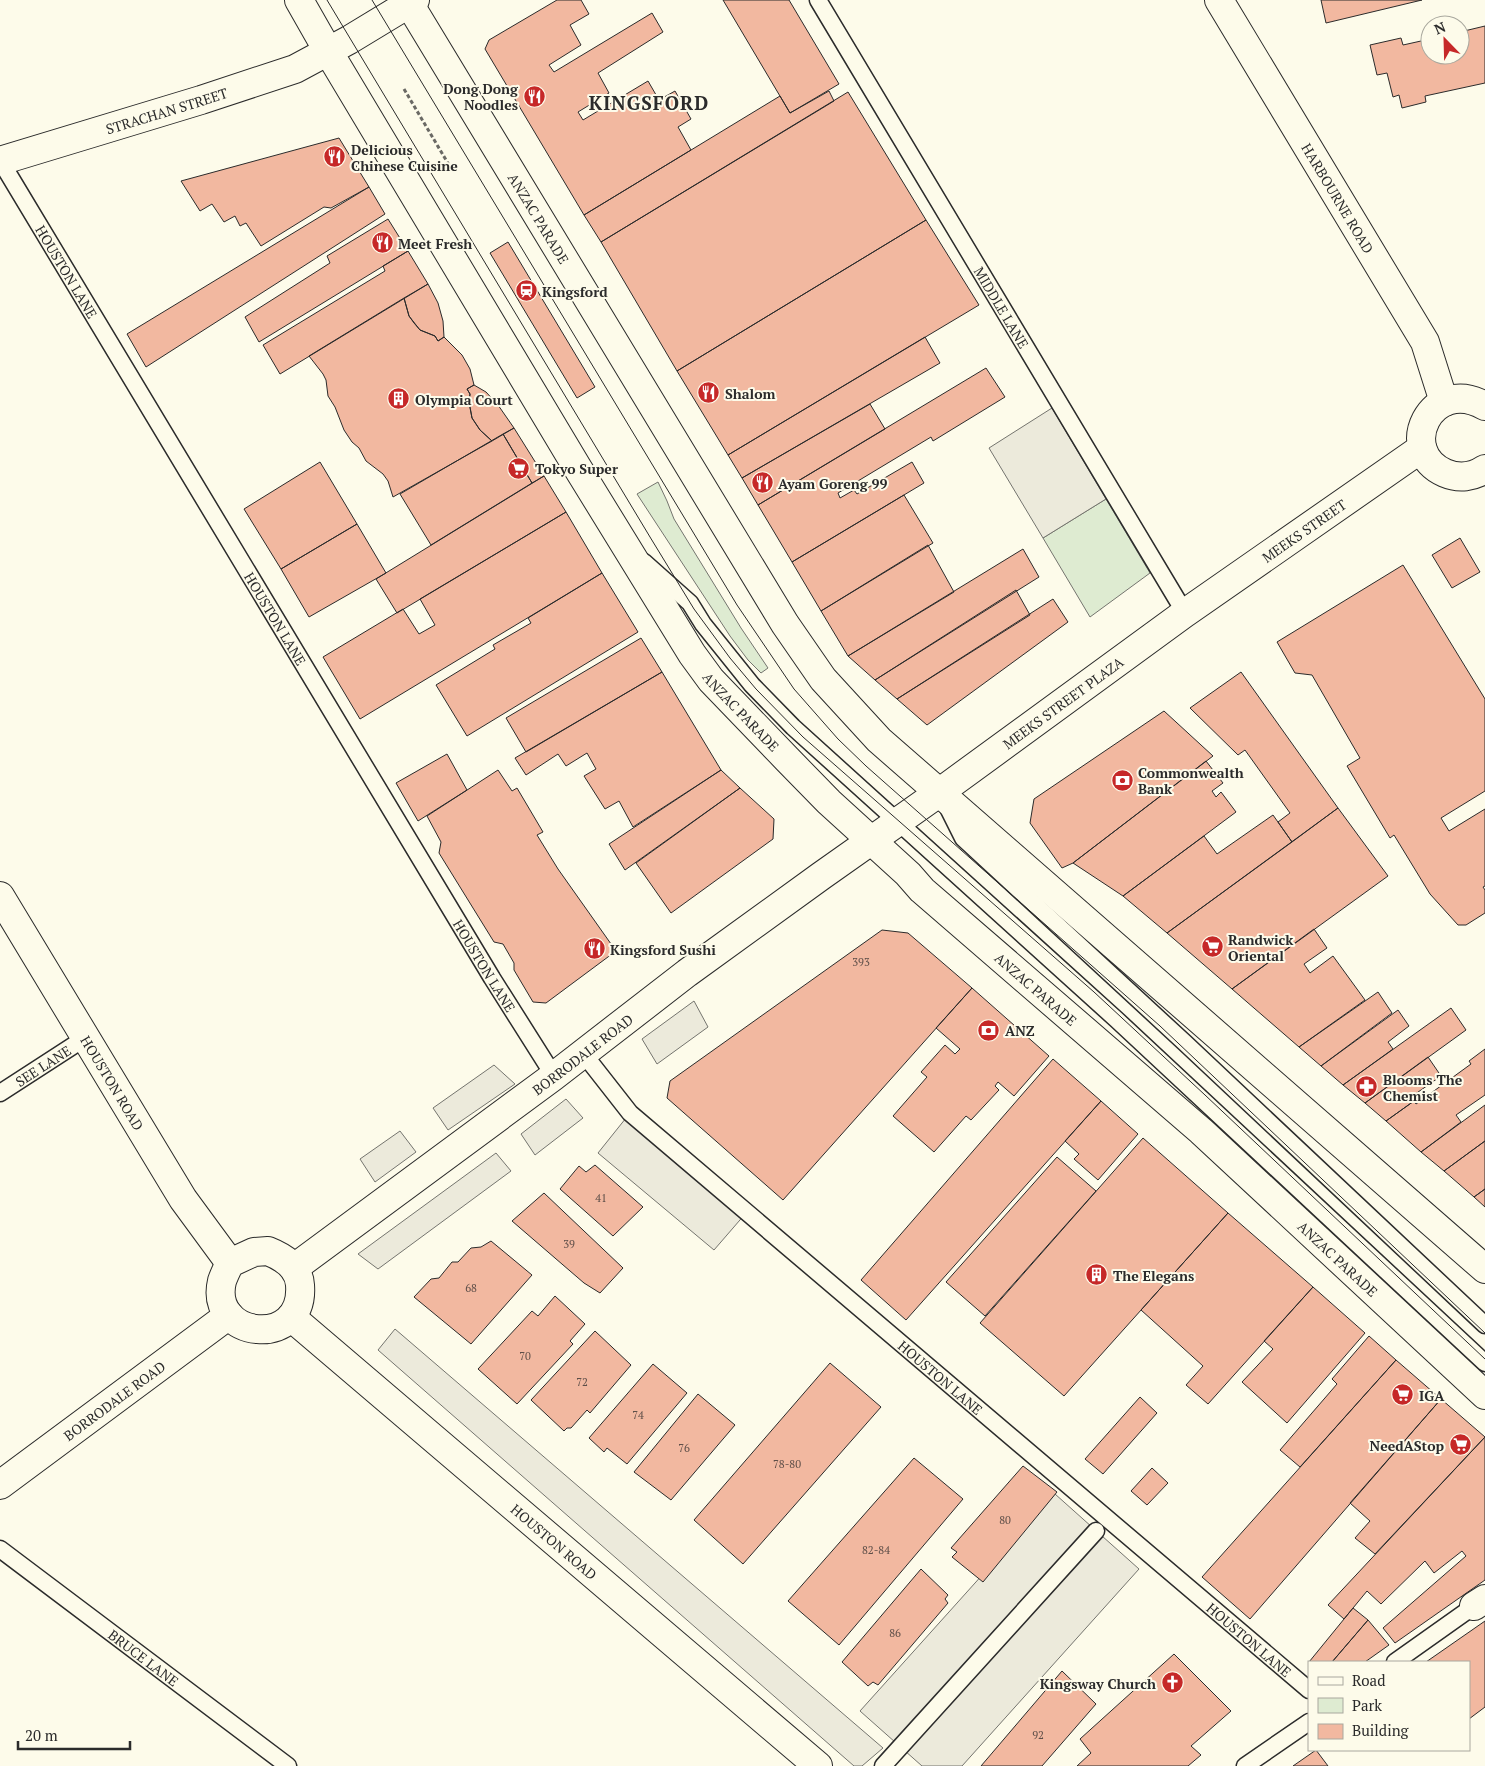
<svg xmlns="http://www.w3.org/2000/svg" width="1485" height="1766" font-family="'PT Serif',serif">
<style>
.green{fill:#deebd1;stroke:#74746e}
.parking{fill:#eceadb;stroke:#74746e}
.building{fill:#f2b8a0;stroke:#2b2b2b}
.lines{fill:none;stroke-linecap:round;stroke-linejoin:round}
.lane-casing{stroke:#2b2b2b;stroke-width:19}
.street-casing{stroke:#2b2b2b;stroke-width:30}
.secondary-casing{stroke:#2b2b2b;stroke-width:30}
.primary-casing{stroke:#2b2b2b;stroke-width:30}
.path{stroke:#6a6964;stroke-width:3;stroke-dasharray:4 2.5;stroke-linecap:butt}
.lane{stroke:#fdfbea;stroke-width:16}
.street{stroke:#fdfbea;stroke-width:28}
.secondary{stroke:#fdfbea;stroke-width:28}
.primary{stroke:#fdfbea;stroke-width:28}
.tram{stroke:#2b2b2b;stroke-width:1}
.labels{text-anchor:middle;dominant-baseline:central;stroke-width:4;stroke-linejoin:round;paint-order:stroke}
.number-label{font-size:11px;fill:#5d4e48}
.poi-label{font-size:14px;font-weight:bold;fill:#2b2b2b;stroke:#fdfbea;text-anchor:start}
.street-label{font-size:14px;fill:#2b2b2b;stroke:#fdfbea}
.district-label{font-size:19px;font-weight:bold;letter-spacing:1px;fill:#2b2b2b;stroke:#fdfbea}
</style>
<rect width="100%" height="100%" fill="#fdfbea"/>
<path class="green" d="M658,482l9,19 7,18 67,109 27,40 -7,5 -13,-13 -18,-24 -93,-142z
M1106,499l44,74 -60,44 -47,-79z"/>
<path class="parking" d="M1052,408l54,91 -63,39 -54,-90z
M694,1001l14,26 -51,37 -15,-25z
M494,1065l21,19 -67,46 -15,-22z
M566,1099l17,19 -48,37 -14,-21z
M630,1113l116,100 -32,37 -116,-97z
M400,1131l16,21 -41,30 -15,-23z
M496,1153l15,18 -133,98 -20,-15z
M395,1329l488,419 -21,18h-8l-476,-416z
M1055,1494l84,75 -177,197h-40l-62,-55z"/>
<path class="building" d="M557,0h24l8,14 -19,11 11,20 -32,20 5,7 98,-59 11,19 -65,41 11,20 -31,19 5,8 65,-39 11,19 16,-9 16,28 -13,8 13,23 -107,65 -99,-166 4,-9z
M723,0h66l50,84 -49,29z
M1321,0h101l-96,23z
M1485,26v57l-60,13 1,6 -24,6 -3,-13 -6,2 -6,-24 -10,2 -7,-30 31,-7 2,7 27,-6v16h30v-23z
M829,91l5,10 -233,141 -17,-27 196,-119 10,17z
M848,92l78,128 -249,151 -76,-129z
M339,138l30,49 -38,21 -7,-1 -63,39 -15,-23 -6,3 -5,-10 -11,6 -12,-18 -12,7 -19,-30z
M369,187l16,27 -239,153 -19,-33z
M388,219l20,32 -149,91 -14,-25 85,-54 -3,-7z
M926,220l53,85 -251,150 -51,-84z
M508,242l87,145 -18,11 -87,-145z
M408,251l20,33 -148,90 -17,-29 122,-74 -2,-5z
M428,284l10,19 5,18 1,16 -6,4 -3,-5 -15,-6 -6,-7 -5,-7 -5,-18z
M404,298l5,18 11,14 15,6 3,5 6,-4 18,18 8,14 4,16 -7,4 3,5 -1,8 3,16 8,12 12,11 -99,56 -5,-16 -5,-7 -17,-13 -7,-13 -7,-6 -8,-12 -9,-23 -7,-11 -2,-16 -3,-6 -14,-18z
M925,337l15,26 -198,115 -14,-23z
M986,368l19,29 -72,44 -2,-4 -93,56 2,5 14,-8 3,4 55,-32 12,21 -132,79 -34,-57z
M474,385l12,7 12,13 16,23 -22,13 -12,-11 -8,-12 -3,-16 1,-8 -3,-5z
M870,404l15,25 -127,76 -16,-27z
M514,428l30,48 -12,7 -29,-49z
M503,434l29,49 -101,62 -31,-51z
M320,462l37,62 -76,45 -37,-60z
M544,476l22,36 -169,101 -21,-34z
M904,495l29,48 -112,68 -29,-49z
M566,512l36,61 -242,146 -37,-62 80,-48 16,25 16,-9 -15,-26z
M357,524l29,49 -77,44 -28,-48z
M1460,538l20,34 -28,16 -20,-33z
M928,545l26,47 -106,64 -27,-45z
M1023,549l16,28 -164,103 -27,-24z
M1403,565l82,134v92l-44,27 8,13 36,-22v77l-2,1 2,3v23l-19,12h-8l-28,-31 -36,-59 -4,3 -43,-72 13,-8 -48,-83 -17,-2 -18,-31z
M602,573l36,59 -171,104 -31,-51 59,-36 -2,-4 38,-22 -3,-5z
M1016,590l14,25 -133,84 -22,-19z
M1053,599l15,23 -141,103 -30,-26z
M641,638l21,34 -136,80 -20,-34z
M662,672l59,98 -88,57 -14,-26 -14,8 -21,-33 12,-7 -9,-16 -21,13 -8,-12 -32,21 -11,-17z
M1241,672l97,136 -46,34 -14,-20 12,-9 -45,-63 -7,5 -48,-47z
M1164,711l49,45 -140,107 -11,5 -32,-45 4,-24z
M447,754l20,36 -49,31 -22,-38z
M1206,761l17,22 -11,8 4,6 5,-5 15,20 -113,84 -50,-33z
M498,770l14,21 5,-3 26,44 -6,3 21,34 58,82 -70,52 -13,-1 -19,-32v-7l-11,-19 -9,-2 -55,-89 2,-11 -14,-26z
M721,770l19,18 -115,82 -16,-26z
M740,788l34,31 -1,20 -102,74 -35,-50z
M1338,808l50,68 -156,113 -65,-56z
M1273,815l19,27 -125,91 -44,-37 81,-60 13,18z
M1314,929l13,19 -23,16 6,9 23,-17 32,44 -66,47 -67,-58z
M882,930l26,3 64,55 -189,212 -116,-102 3,-17z
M972,988l77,68 -35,40 -16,-14 -3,4 4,4 -28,30 -5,-4 -32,36 -41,-36 34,-39 -6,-5 24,-27 10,9 5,-5 -24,-21z
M1378,992l14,21 -71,53 -22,-19z
M1451,1008l15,22 -101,73 -22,-18z
M1398,1010l11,16 -21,16 5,7 -50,36 -22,-19z
M1485,1049v46l-29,20 5,7 -40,30 -35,-31 28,-20 2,3 55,-40 -2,-3z
M1428,1057l13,19 -30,21 3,4 -28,20 -21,-18z
M1053,1059l48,42 -195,219 -45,-40z
M1101,1101l37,33 -40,46 -24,-21 5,-5 -14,-13z
M1485,1105v36l-41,30 -23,-19z
M1143,1138l85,75 -164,183 -84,-73z
M1485,1141v48l-11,8 -30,-26z
M1057,1157l39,34 -111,125 -39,-34z
M595,1165l48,42 -30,29 -53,-47 19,-23 7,6z
M1485,1189v18l-11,-10z
M544,1193l79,75 -23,25 -16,-10 -72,-62z
M1228,1213l85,74 -105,117 -22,-19 17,-19 -62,-56z
M491,1241l41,34 -61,69 -57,-47 17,-18 8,-1 13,-16h6l13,-14 10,-1z
M1313,1287l52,46 -78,90 -45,-41 31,-33 -9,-8z
M555,1296l30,28 -15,17 3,3 -56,60 -39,-35 54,-58 6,5z
M595,1331l36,34 -41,48 -3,-3 -16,18h-4l-3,3 -33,-31z
M1369,1336l27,24 -96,107 -20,-17 57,-66 -5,-5z
M1396,1360l45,39 -191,220 -48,-42z
M830,1363l51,44 -138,157 -49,-44z
M653,1364l34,29 -60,71 -20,-16 -3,4 -15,-14z
M698,1394l37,31 -64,75 -37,-28z
M1140,1397l17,16 -54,61 -18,-15z
M1441,1399l44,38 -110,117 -20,-16 15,-17 -20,-18z
M1485,1437v143l-90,63 -12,-15 83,-72 -4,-5 -28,22 -9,-12 -44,43 -14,-13 -23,28 -16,-14z
M914,1458l49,41 -124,146 -51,-44z
M1023,1466l34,26 -74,90 -31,-25 5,-5 -6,-4z
M1152,1468l16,15 -21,22 -16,-14z
M921,1569l27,26 -3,4 3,4 -70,82 -5,-3 -5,4 -26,-24z
M1353,1608l15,12 -36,42h-23z
M1368,1620l21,25 -24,17h-33z
M1485,1621v86l-16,12v-57h-43z
M1174,1654l57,57 -40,35 10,9 -13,11h-111l14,-13 -11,-14z
M1062,1671l34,33 -54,62h-61z
M1316,1750l12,16h-35z"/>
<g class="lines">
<defs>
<g id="lane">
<path id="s1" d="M818,0l367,613"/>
<path id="s2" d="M0,160l492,818 62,98"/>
<path d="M644,562l46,41 13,21 49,61 41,42 324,293 368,343"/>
<path d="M948,808l15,30 221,204 301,283"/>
<path id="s3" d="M583,1053l47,60 679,577"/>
<path id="s4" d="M0,1093l85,-55"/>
<path id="s5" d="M0,1549l288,217"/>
<path d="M1395,1662l79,-56"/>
<path d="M883,1766l213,-235"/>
<path d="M1245,1766l64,-44"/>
</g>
<g id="street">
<path id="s6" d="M1219,0l206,342 19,60"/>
<path id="s7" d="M0,161l201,-61 94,-31 54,-29 66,-40"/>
<path d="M1485,406c-54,-31 -90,45 -40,67 14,6 28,4 40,-4"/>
<path id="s8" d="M940,792l245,-179 237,-165"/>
<path d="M1474,1606l11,-7"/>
</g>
<g id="secondary">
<path id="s9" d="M0,896l183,303 47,64"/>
<path d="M268,1251c15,6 31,16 32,34 5,65 -92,54 -78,-4 2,-6 5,-12 8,-18l24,-11z"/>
<path id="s10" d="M294,1268l260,-192 133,-103 134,-97 119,-84"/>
<path id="s11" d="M291,1317l527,449"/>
<path id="s12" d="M0,1485l229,-170"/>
</g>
<g id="primary">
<path id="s13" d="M299,0l29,51 249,416 115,187 19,26 76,79 42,43 79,72 14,16 279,241 284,264"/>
<path id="s14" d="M407,0l378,624 38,55 56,61 606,529"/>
</g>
</defs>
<use href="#lane" class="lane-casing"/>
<use href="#street" class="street-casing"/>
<use href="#secondary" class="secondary-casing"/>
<use href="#primary" class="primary-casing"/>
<path class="path" d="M404,89l45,76"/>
<use href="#lane" class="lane"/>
<use href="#street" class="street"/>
<use href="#secondary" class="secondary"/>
<use href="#primary" class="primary"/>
<path class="tram" d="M327,0l323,537 44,72 36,49 26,31 47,48 291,255 111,103 280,264
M372,0l365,605 57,84 44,50 28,27 294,260 325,307"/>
</g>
<defs>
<symbol id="restaurant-disc" viewBox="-11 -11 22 22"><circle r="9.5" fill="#c62828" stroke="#fdfbea"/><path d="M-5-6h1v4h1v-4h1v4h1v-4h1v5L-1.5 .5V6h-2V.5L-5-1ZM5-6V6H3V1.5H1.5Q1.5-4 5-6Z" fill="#fff"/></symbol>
<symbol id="station-disc" viewBox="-11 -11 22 22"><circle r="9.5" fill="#c62828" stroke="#fdfbea"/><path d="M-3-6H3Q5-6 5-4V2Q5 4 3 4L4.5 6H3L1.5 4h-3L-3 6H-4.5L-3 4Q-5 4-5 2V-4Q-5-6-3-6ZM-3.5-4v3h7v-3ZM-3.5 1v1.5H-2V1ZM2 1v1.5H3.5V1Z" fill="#fff"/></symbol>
<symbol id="building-disc" viewBox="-11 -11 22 22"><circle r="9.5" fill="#c62828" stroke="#fdfbea"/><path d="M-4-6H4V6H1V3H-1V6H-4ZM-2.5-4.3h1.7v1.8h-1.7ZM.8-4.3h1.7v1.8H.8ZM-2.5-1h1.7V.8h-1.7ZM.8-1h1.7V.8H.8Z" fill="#fff"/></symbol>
<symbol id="supermarket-disc" viewBox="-11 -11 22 22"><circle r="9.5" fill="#c62828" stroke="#fdfbea"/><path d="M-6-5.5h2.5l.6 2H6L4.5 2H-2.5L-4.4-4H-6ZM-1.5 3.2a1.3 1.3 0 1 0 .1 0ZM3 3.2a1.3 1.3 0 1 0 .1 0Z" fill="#fff"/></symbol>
<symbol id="bank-disc" viewBox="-11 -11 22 22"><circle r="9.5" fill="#c62828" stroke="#fdfbea"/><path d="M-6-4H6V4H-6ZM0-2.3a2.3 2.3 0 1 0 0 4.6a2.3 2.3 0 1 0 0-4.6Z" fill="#fff"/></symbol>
<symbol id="pharmacy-disc" viewBox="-11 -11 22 22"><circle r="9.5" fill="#c62828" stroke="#fdfbea"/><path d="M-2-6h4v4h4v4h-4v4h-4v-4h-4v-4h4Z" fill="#fff"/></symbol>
<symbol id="church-disc" viewBox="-11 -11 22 22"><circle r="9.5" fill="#c62828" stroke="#fdfbea"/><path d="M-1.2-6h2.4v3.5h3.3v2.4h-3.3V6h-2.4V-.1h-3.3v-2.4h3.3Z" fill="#fff"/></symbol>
</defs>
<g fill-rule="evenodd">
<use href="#restaurant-disc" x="522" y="84" width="25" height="25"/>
<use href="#restaurant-disc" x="322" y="144" width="25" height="25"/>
<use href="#restaurant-disc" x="370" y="230" width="25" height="25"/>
<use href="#station-disc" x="514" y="278" width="25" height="25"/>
<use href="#restaurant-disc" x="696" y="380" width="25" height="25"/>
<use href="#building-disc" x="386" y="386" width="25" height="25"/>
<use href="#supermarket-disc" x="506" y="456" width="25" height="25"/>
<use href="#restaurant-disc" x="750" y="470" width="25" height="25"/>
<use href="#bank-disc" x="1110" y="768" width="25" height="25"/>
<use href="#supermarket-disc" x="1200" y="934" width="25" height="25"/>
<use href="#restaurant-disc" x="582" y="936" width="25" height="25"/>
<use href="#bank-disc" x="976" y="1018" width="25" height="25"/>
<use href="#pharmacy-disc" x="1354" y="1074" width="25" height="25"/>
<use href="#building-disc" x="1084" y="1262" width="25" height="25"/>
<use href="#supermarket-disc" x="1390" y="1382" width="25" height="25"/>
<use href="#supermarket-disc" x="1448" y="1432" width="25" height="25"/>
<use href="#church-disc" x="1160" y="1670" width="25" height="25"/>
</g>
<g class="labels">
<g class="number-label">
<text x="861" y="962">393</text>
<text x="601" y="1198">41</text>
<text x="569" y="1244">39</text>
<text x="471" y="1288">68</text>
<text x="525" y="1356">70</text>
<text x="582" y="1382">72</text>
<text x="638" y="1415">74</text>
<text x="684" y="1448">76</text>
<text x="787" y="1464">78-80</text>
<text x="1005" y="1520">80</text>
<text x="876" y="1550">82-84</text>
<text x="895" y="1633">86</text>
<text x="1038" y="1735">92</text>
</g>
<g class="poi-label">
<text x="518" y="88" text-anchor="end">Dong Dong<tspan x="518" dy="16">Noodles</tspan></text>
<text x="351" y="149">Delicious<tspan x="351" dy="16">Chinese Cuisine</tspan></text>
<text x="398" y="243">Meet Fresh</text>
<text x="542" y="291">Kingsford</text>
<text x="725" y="393">Shalom</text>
<text x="415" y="399">Olympia Court</text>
<text x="535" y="468">Tokyo Super</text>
<text x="778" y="483">Ayam Goreng 99</text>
<text x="1138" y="772">Commonwealth<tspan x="1138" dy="16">Bank</tspan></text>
<text x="1228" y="939">Randwick<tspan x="1228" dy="16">Oriental</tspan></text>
<text x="610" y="949">Kingsford Sushi</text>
<text x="1005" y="1030">ANZ</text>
<text x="1383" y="1079">Blooms The<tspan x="1383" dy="16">Chemist</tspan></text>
<text x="1113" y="1275">The Elegans</text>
<text x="1419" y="1395">IGA</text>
<text x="1444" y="1445" text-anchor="end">NeedAStop</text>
<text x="1156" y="1683" text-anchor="end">Kingsway Church</text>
</g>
<g class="street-label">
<text stroke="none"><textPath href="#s7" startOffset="174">STRACHAN STREET</textPath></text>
<text stroke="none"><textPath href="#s6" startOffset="231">HARBOURNE ROAD</textPath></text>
<text stroke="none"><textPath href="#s14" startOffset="255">ANZAC PARADE</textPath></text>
<text stroke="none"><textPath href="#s2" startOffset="130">HOUSTON LANE</textPath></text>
<text stroke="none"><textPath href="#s1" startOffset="358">MIDDLE LANE</textPath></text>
<text stroke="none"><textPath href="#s8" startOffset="448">MEEKS STREET</textPath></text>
<text stroke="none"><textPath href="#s2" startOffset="535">HOUSTON LANE</textPath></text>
<text stroke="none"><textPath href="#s8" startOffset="152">MEEKS STREET PLAZA</textPath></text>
<text stroke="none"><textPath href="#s13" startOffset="839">ANZAC PARADE</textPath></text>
<text stroke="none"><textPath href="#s2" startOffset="940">HOUSTON LANE</textPath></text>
<text stroke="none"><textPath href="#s13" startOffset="1244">ANZAC PARADE</textPath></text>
<text stroke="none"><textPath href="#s10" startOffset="359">BORRODALE ROAD</textPath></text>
<text stroke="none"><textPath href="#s4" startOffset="51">SEE LANE</textPath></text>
<text stroke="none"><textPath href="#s9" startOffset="218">HOUSTON ROAD</textPath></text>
<text stroke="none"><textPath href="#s13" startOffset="1649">ANZAC PARADE</textPath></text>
<text stroke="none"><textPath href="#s3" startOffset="484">HOUSTON LANE</textPath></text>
<text stroke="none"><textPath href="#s12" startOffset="142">BORRODALE ROAD</textPath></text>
<text stroke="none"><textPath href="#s11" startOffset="346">HOUSTON ROAD</textPath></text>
<text stroke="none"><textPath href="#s3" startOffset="889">HOUSTON LANE</textPath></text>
<text stroke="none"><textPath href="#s5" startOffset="180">BRUCE LANE</textPath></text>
</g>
<g class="district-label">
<text x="649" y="102">KINGSFORD</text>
</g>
</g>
<rect x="1308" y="1661" width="162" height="90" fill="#fdfbea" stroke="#a9a89e"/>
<rect x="1318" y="1677" width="25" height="8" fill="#fdfbea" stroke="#a9a89e"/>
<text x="1352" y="1686" font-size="15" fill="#2b2b2b">Road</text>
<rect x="1318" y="1698" width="25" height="15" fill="#deebd1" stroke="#a9a89e"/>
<text x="1352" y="1711" font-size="15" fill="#2b2b2b">Park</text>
<rect x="1318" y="1724" width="25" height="15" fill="#f2b8a0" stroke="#a9a89e"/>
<text x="1352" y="1736" font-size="15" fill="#2b2b2b">Building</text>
<g transform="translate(1445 40) rotate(337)"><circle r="24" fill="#fdfbea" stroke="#a9a89e"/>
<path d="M0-4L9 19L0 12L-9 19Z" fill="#c62828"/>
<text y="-8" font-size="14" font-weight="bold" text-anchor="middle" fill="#2b2b2b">N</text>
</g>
<path d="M18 1741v8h112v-8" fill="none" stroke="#2b2b2b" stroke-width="2.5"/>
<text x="25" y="1741" font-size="15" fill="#2b2b2b" stroke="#fdfbea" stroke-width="4" paint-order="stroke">20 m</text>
</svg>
